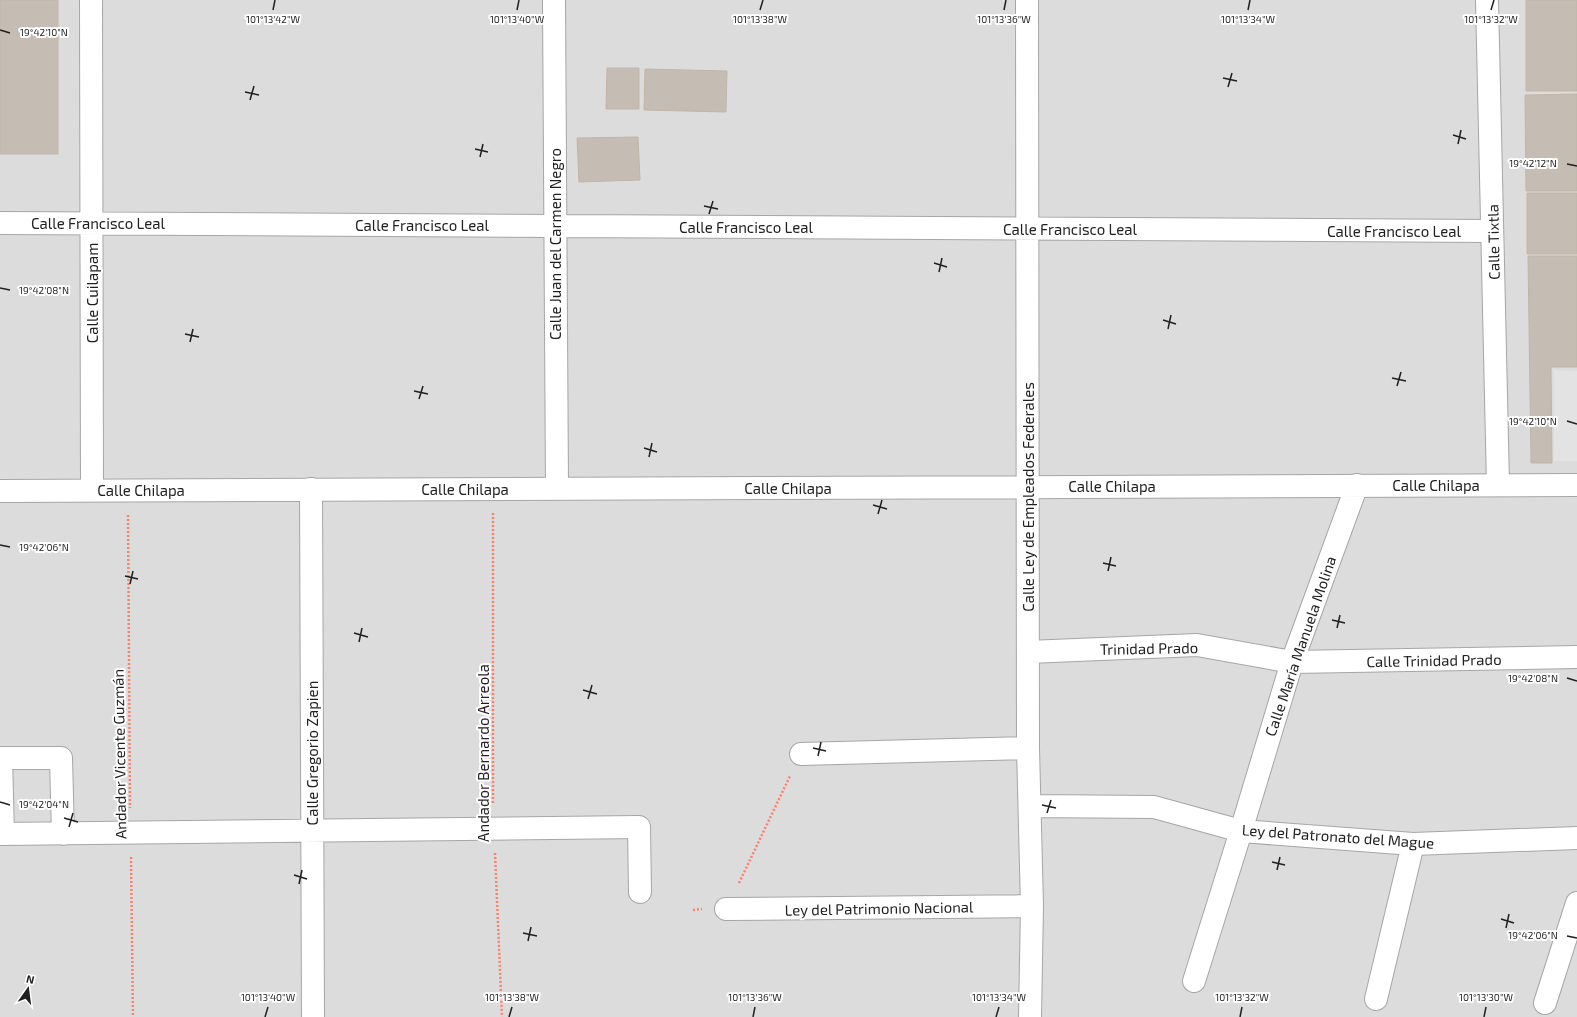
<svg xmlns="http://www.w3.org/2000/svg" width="1577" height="1017" font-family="'Exo 2',sans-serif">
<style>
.residential{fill:#dddcdc}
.parking{fill:#e3e3e3}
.building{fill:#c5bcb4;stroke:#c2b5a7}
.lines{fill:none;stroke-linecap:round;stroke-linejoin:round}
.minor-casing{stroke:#a6a6a6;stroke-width:24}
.path{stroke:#fd8169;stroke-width:2.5;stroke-dasharray:2 2;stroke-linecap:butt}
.minor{stroke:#fff;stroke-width:22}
.ticks{fill:none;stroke:#1f1f1f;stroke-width:1.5}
.labels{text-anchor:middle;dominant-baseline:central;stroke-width:4;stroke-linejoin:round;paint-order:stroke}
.street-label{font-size:15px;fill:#1f1f1f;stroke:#fff}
.ticks-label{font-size:10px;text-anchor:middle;fill:#1f1f1f;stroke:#fff;stroke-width:4;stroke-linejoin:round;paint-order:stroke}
</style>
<rect width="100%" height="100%" fill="#f0ede5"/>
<path class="residential" d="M0,0h1577v1017h-1577z"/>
<path class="parking" d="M1554,370l23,1v90h-23z"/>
<path class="building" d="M0,0h58v154h-58z
M1526,0h51v91h-51z
M607,68h32v41h-33z
M645,69l82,2 -1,41 -82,-2z
M1577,94v97h-51l-1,-96z
M638,137l2,43 -61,2 -2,-44z
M1527,193h50v61h-50z
M1528,256h49v111h-26l1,96h-21z"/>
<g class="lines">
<defs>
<path id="minor" d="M91,0l1,490
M554,0l3,489
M1027,0l1,748 4,158 -2,111
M1487,0l11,485
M0,223l1492,8
M311,489l2,528
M0,491l1577,-6
M1028,652l169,-7 95,17 285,-5
M801,754l227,-6
M1030,806l124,1 87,24 172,13 164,-6
M0,834l639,-7 1,65
M3,834l-2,-76h60l2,76
M726,909l306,-3
M1194,981l47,-150 51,-169 65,-177
M1376,999l37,-155
M1545,1003l32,-100"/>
</defs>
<use href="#minor" class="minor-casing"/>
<path class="path" d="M493,513v291
M128,515l2,293
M495,853l7,164
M131,857l2,160
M739,883l51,-107
M693,910l9,-1"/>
<use href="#minor" class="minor"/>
</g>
<path class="ticks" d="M273,10l2,-10M517,10l2,-10M760,10l3,-10M1004,10l2,-10M1248,10l2,-10M1491,10l3,-10M0,30l10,3M1223,78l14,3M1228,87l4,-14M245,92l14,3M250,100l4,-14M1453,135l13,4M1458,144l3,-14M475,149l13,3M480,157l3,-13M1567,164l10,2M704,206l14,3M709,214l4,-13M934,263l13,4M939,272l3,-14M0,288l10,2M1163,320l13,4M1168,329l3,-14M185,334l14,3M190,342l3,-13M1392,378l14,3M1397,386l4,-14M414,391l14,3M419,399l4,-13M1567,421l10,3M644,448l13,4M649,457l3,-14M873,505l14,4M878,514l4,-14M0,545l10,2M1103,563l13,3M1108,571l3,-14M125,576l13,3M130,584l3,-13M1332,620l13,3M1337,628l3,-13M354,633l14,4M359,642l3,-14M1567,678l10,3M583,690l14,4M588,699l4,-14M813,748l13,3M818,756l3,-14M0,802l10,3M1042,805l14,3M1047,813l4,-13M64,818l14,4M69,827l4,-14M1272,862l13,3M1277,870l3,-13M294,875l13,4M299,884l3,-14M1501,919l13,4M1506,928l3,-14M523,933l14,3M1567,936l10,2M528,941l3,-14M265,1017l3,-10M509,1017l3,-10M753,1017l2,-10M996,1017l3,-10M1240,1017l2,-10M1484,1017l2,-10"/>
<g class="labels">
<g class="street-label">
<text x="98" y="223">Calle Francisco Leal</text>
<text x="422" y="225">Calle Francisco Leal</text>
<text x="746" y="227">Calle Francisco Leal</text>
<text x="1070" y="229">Calle Francisco Leal</text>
<text x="1394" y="231">Calle Francisco Leal</text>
<text transform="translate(1493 242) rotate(-91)">Calle Tixtla</text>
<text transform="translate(555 244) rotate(-90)">Calle Juan del Carmen Negro</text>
<text transform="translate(92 293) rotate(-90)">Calle Cuilapam</text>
<text x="1436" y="485">Calle Chilapa</text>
<text x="1112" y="486">Calle Chilapa</text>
<text x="788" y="488">Calle Chilapa</text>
<text x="465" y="489">Calle Chilapa</text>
<text x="141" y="490">Calle Chilapa</text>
<text transform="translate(1028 497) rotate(-90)">Calle Ley de Empleados Federales</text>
<text transform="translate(1300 646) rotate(-71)">Calle María Manuela Molina</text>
<text transform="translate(1149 648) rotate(-1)">Trinidad Prado</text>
<text transform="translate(1434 660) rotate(-1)">Calle Trinidad Prado</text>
<text transform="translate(312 753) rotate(-90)">Calle Gregorio Zapien</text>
<text transform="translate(483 753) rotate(-90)">Andador Bernardo Arreola</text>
<text transform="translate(119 754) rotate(-91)">Andador Vicente Guzmán</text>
<text transform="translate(1338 836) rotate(4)">Ley del Patronato del Mague</text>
<text transform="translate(879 908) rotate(-1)">Ley del Patrimonio Nacional</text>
</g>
</g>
<g class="ticks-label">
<text x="273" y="23">101°13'42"W</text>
<text x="517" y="23">101°13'40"W</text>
<text x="760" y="23">101°13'38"W</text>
<text x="1004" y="23">101°13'36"W</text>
<text x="1248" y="23">101°13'34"W</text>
<text x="1491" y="23">101°13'32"W</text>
<text x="44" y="36">19°42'10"N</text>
<text x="1533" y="167">19°42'12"N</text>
<text x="44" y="294">19°42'08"N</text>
<text x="1533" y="425">19°42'10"N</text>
<text x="44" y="551">19°42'06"N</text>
<text x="1533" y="682">19°42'08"N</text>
<text x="44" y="808">19°42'04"N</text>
<text x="1533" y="939">19°42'06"N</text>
<text x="268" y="1001">101°13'40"W</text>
<text x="512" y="1001">101°13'38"W</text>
<text x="755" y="1001">101°13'36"W</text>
<text x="999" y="1001">101°13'34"W</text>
<text x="1242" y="1001">101°13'32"W</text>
<text x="1486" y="1001">101°13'30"W</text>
</g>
<g transform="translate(28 989) rotate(14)" stroke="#ffffff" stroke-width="3" paint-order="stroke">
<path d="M0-3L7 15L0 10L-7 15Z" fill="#1f1f1f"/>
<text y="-6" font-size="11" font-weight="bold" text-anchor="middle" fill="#1f1f1f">N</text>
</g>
</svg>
